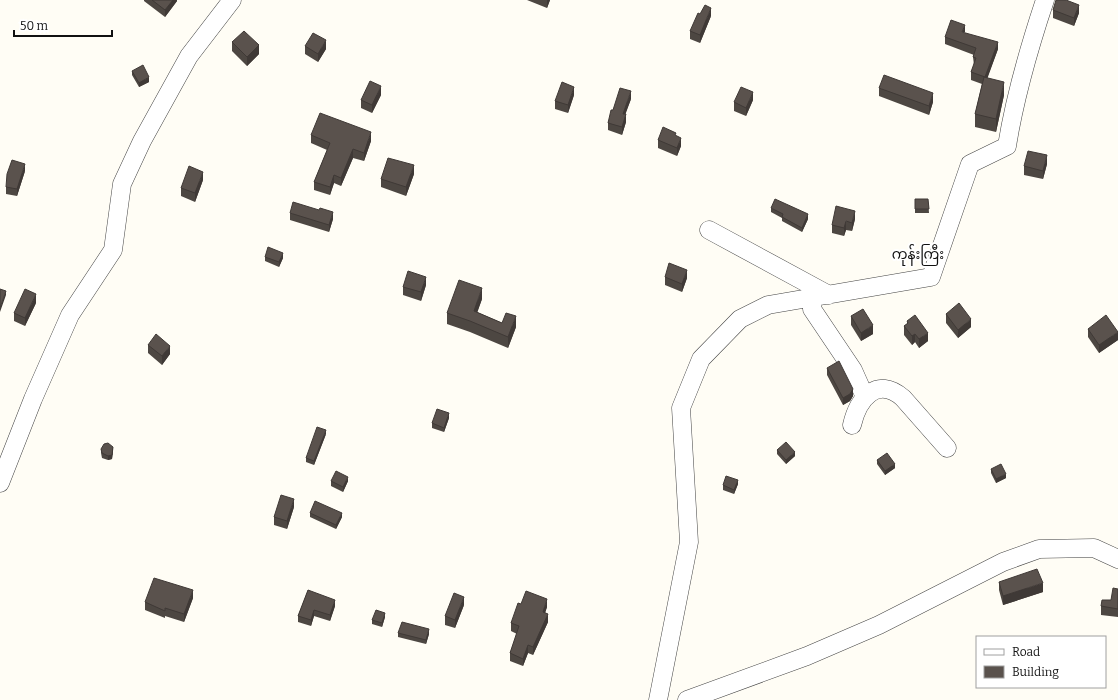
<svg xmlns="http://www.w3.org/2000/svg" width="1118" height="700" font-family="Bitter,'Noto Sans Myanmar',serif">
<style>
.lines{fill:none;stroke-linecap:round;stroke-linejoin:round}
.minor-casing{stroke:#444;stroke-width:19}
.minor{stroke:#fff;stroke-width:18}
.wall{fill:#4d4742}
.shaded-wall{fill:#3f3936}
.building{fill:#5a524d;stroke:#3f3936}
.labels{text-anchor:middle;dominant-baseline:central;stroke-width:4;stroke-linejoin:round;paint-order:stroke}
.quarter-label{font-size:14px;fill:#111;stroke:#fff}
</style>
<rect width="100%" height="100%" fill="#fffdf5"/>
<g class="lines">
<defs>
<path id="minor" d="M709,230l120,65
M813,298l-1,11 41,61 12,27
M852,425c6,-26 25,-50 51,-27l44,50
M0,483l33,-84 37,-84 43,-65 9,-66 20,-43 47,-85 43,-56
M658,700l31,-158 -8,-134 20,-49 39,-40 28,-14 163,-28 39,-113 37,-18c8,-50 22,-98 38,-146
M687,700l120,-44 72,-31 124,-63 36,-13 55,-1 24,11"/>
</defs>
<use href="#minor" class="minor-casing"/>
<use href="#minor" class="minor"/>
</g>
<path class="wall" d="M144,0h33v1l-12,16 -21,-16z
M527,0h23l-3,8z
M1053,10l26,3 -5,13 -21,-8z
M711,16l-11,27 -10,-4v-8z
M965,33l33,16 -11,29 17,17 -8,37 -21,-5v-13l7,-30 -11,-4v-8l3,-7 -1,-8 1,-2 -29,-11v-7z
M232,42l27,12 -12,12 -15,-15z
M305,46l21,3 -8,13 -13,-8z
M132,71l17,11 -10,5 -7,-12z
M879,88l54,14 -4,13 -50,-19z
M381,95l-9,18 -11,-5v-8z
M574,95l-6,18 -13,-4v-8z
M631,99l-6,15 1,8 -4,13 -14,-5v-7l5,-13z
M753,100l-7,16 -12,-5v-9z
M311,135l60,6 -7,20 -11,-3 -12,28 -7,-3 -4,12 -16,-5v-8l13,-32 -16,-7z
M676,136l5,10 -4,10 -19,-8v-8z
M1047,164l-4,15 -19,-4v-9z
M25,171l-8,25 -11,-2v-7z
M414,174l-8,22 -25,-9v-8z
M203,180l-8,22 -14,-6v-8z
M915,199h13l1,14h-14z
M771,208l37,11 -6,13 -20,-11v-3l-11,-6z
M290,213l43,6 -4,13 -39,-12z
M855,219l-3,12 -6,-1 -2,6 -12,-3v-8z
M265,257l18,1 -4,9 -14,-6z
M665,277l22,1 -5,14 -17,-7z
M426,285l-5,16 -18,-6v-8z
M482,299l-5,13 25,11 14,4 -8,21 -38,-16 -23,-8v-11z
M36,303l-11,23 -11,-5v-8z
M946,314l25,13 -13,11 -12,-15z
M851,316l22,18 -12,7 -10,-16z
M907,321l21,20 -9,7 -4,-6 -3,3 -8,-10v-9l3,-2z
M1088,329l30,11 -19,13 -11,-16z
M148,345l22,9 -8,11 -14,-12z
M827,368l26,28 -3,5 -7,4 -16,-30z
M449,418l-5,14 -12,-4v-5z
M326,434l-12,31 -8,-3v-4z
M101,449l12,2 -1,8 -4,1 -6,-2 -1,-5z
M777,450l18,6 -9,8 -9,-10z
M877,460l18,8 -10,7 -8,-11z
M991,469l15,9 -10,5 -5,-10z
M331,481h17l-5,11 -12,-6z
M738,484l-4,10 -11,-4v-5z
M294,507l-7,22 -13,-4v-8z
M310,513l32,4 -6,12 -26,-12z
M999,582l44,10 -40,13 -4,-15z
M1118,589v28l-17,-2v-9l10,-6z
M308,590l27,16 -5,15 -16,-5 -3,10 -13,-4v-6z
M193,598l-9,24 -19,-6v2l-20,-8v-8z
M521,604l26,3 -2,5 3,10 -15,33 -5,-2 -5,13 -13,-5v-8l7,-19 -6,-3v-8z
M464,605l-9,23 -10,-3v-9z
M385,617l-3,10 -10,-3v-4z
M398,633l31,1 -3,10 -28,-7z"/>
<path class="shaded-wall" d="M173,0h4v1l-12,16v-7z
M547,0h3l-3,8z
M1079,5v8l-5,13v-8z
M711,8v8l-11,27v-8z
M965,25v7h-3z
M326,40v9l-8,13v-8z
M998,42v7l-13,36v-8z
M259,45v9l-12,12v-9z
M149,77v5l-10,5v-4z
M1004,82v13l-8,37v-13z
M381,86v9l-9,18v-8z
M574,87v8l-6,18v-8z
M631,91v8l-8,22v-7z
M753,92v8l-7,16v-8z
M933,93v9l-4,13v-9z
M626,114v8l-4,13v-8z
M371,132v9l-7,20v-8z
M681,138v8l-4,10v-8z
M353,149v9l-12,28v-8z
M1047,155v9l-4,15v-8z
M25,164v7l-8,25v-7z
M414,165v9l-8,22v-9z
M203,172v8l-8,22v-9z
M334,175v8l-4,12v-8z
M855,211v8l-3,12v-8z
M333,212v7l-4,13v-7z
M808,214v5l-6,13v-4z
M846,221v9l-2,6v-8z
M283,253v5l-4,9v-5z
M687,270v8l-5,14v-8z
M426,277v8l-5,16v-9z
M482,288v11l-8,23v-11z
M6,291v4l-6,17v-4z
M36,294v9l-11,23v-8z
M516,316v11l-8,21v-11z
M971,319v8l-13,11v-8z
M873,325v9l-12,7v-8z
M1118,332v8l-19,13v-8z
M928,333v8l-9,7v-9z
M915,334v8l-3,3v-9z
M170,346v8l-8,11v-9z
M853,389v7l-3,5 -7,4v-7z
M449,413v5l-5,14v-4z
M326,430v4l-12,31v-4z
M113,447v4l-1,8 -4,1v-4z
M795,452v4l-9,8v-4z
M895,464v4l-10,7v-4z
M1006,474v4l-10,5v-4z
M348,477v4l-5,11v-5z
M738,480v4l-4,10v-4z
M294,499v8l-7,22v-8z
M342,513v4l-6,12v-4z
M1043,583v9l-40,13v-9z
M193,590v8l-9,24v-8z
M464,597v8l-9,23v-8z
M547,599v8l-4,13v-8z
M335,600v6l-5,15v-6z
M314,610v6l-3,10v-6z
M385,613v4l-3,10v-4z
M548,614v8l-15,33v-8z
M429,629v5l-3,10v-4z
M528,645v8l-5,13v-7z"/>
<path class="building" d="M152,0h21l-8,10z
M1056,0h10l13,5 -5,13 -21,-8z
M705,5l6,3 -11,27 -10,-4 8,-18 2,1z
M951,20l14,5 -3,7 36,10 -13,35 -14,-5 5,-14 -3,-1 3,-9 -31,-11z
M244,31l15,14 -12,12 -15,-15z
M313,33l13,7 -8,14 -13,-8z
M143,65l6,12 -10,6 -7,-12z
M884,75l49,18 -4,13 -50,-18z
M984,77l20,5 -8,37 -21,-5z
M370,81l11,5 -9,19 -11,-5z
M562,82l12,5 -6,18 -13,-4z
M741,87l12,5 -7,16 -12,-6z
M620,88l11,3 -8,23h3l-4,13 -14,-4 3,-13h2z
M320,113l51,19 -7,21 -11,-4 -12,29 -7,-3 -4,12 -16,-5 16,-39 -19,-8z
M663,127l13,6 -1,2 6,3 -4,10 -19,-8z
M1028,151l19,4 -4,16 -19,-5z
M388,158l26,7 -8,22 -25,-8z
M12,160l13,4 -8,25 -11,-2 1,-13z
M189,166l14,6 -8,21 -14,-5z
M775,199l33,15 -6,14 -20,-11 1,-3 -12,-6z
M915,199h13l1,10h-14z
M293,202l26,8 1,-2 13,4 -4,13 -39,-12z
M836,206l19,5 -3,12 -6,-2 -2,7 -12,-3z
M268,247l15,6 -4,9 -14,-5z
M669,263l18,7 -5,14 -17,-7z
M408,271l18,6 -5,15 -18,-5z
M459,280l23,8 -8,23 28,12 4,-10 10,3 -8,21 -38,-16 -23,-8z
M0,289l6,2 -6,17z
M25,289l11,5 -11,24 -11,-5z
M959,303l12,16 -13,11 -12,-16z
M863,309l10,16 -12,8 -10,-17z
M915,315l13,18 -9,6 -4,-5 -3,2 -8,-10 4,-3 -1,-2z
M1106,315l12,17 -19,13 -11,-16z
M156,334l14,12 -8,10 -14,-11z
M839,361l14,28 -3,5 -7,4 -16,-30z
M437,409l12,4 -5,15 -12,-5z
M317,427l9,3 -12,31 -8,-3z
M786,442l9,10 -9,8 -9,-10z
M108,443l5,4 -1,8 -4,1 -6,-3 -1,-4 3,-5z
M887,453l8,11 -10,7 -8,-11z
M1001,464l5,10 -10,5 -5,-10z
M336,471l12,6 -5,10 -12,-6z
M726,476l12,4 -4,10 -11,-5z
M281,495l13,4 -7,22 -13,-4z
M315,501l27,12 -6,12 -26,-12z
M1037,569l6,14 -40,13 -4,-14z
M154,578l39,12 -9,24 -19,-6v3l-20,-9z
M1113,588l5,1v20l-17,-3 1,-6h9z
M308,590l27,10 -5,15 -16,-5 -3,10 -13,-4z
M526,591l21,8 -4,13 5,2 -15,33 -5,-2 -5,14 -13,-6 9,-27 -8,-3 7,-20 3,1z
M454,593l10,4 -9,23 -10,-4z
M376,610l9,3 -3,10 -10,-3z
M402,622l27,7 -3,11 -28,-7z"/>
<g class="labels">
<g class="quarter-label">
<text x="918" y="254">ကုန်းကြီး</text>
</g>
</g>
<rect x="976" y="636" width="130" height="52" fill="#ffffff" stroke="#a0a0a0"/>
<rect x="984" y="649" width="20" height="6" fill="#ffffff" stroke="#a0a0a0"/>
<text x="1012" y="656" font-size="12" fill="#111111">Road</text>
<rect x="984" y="666" width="20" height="12" fill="#5a524d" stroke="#a0a0a0"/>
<text x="1012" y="676" font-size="12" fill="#111111">Building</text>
<path d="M14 30v6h98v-6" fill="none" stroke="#111111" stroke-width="2"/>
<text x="20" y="30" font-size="12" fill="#111111" stroke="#ffffff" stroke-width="3" paint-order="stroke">50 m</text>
</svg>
